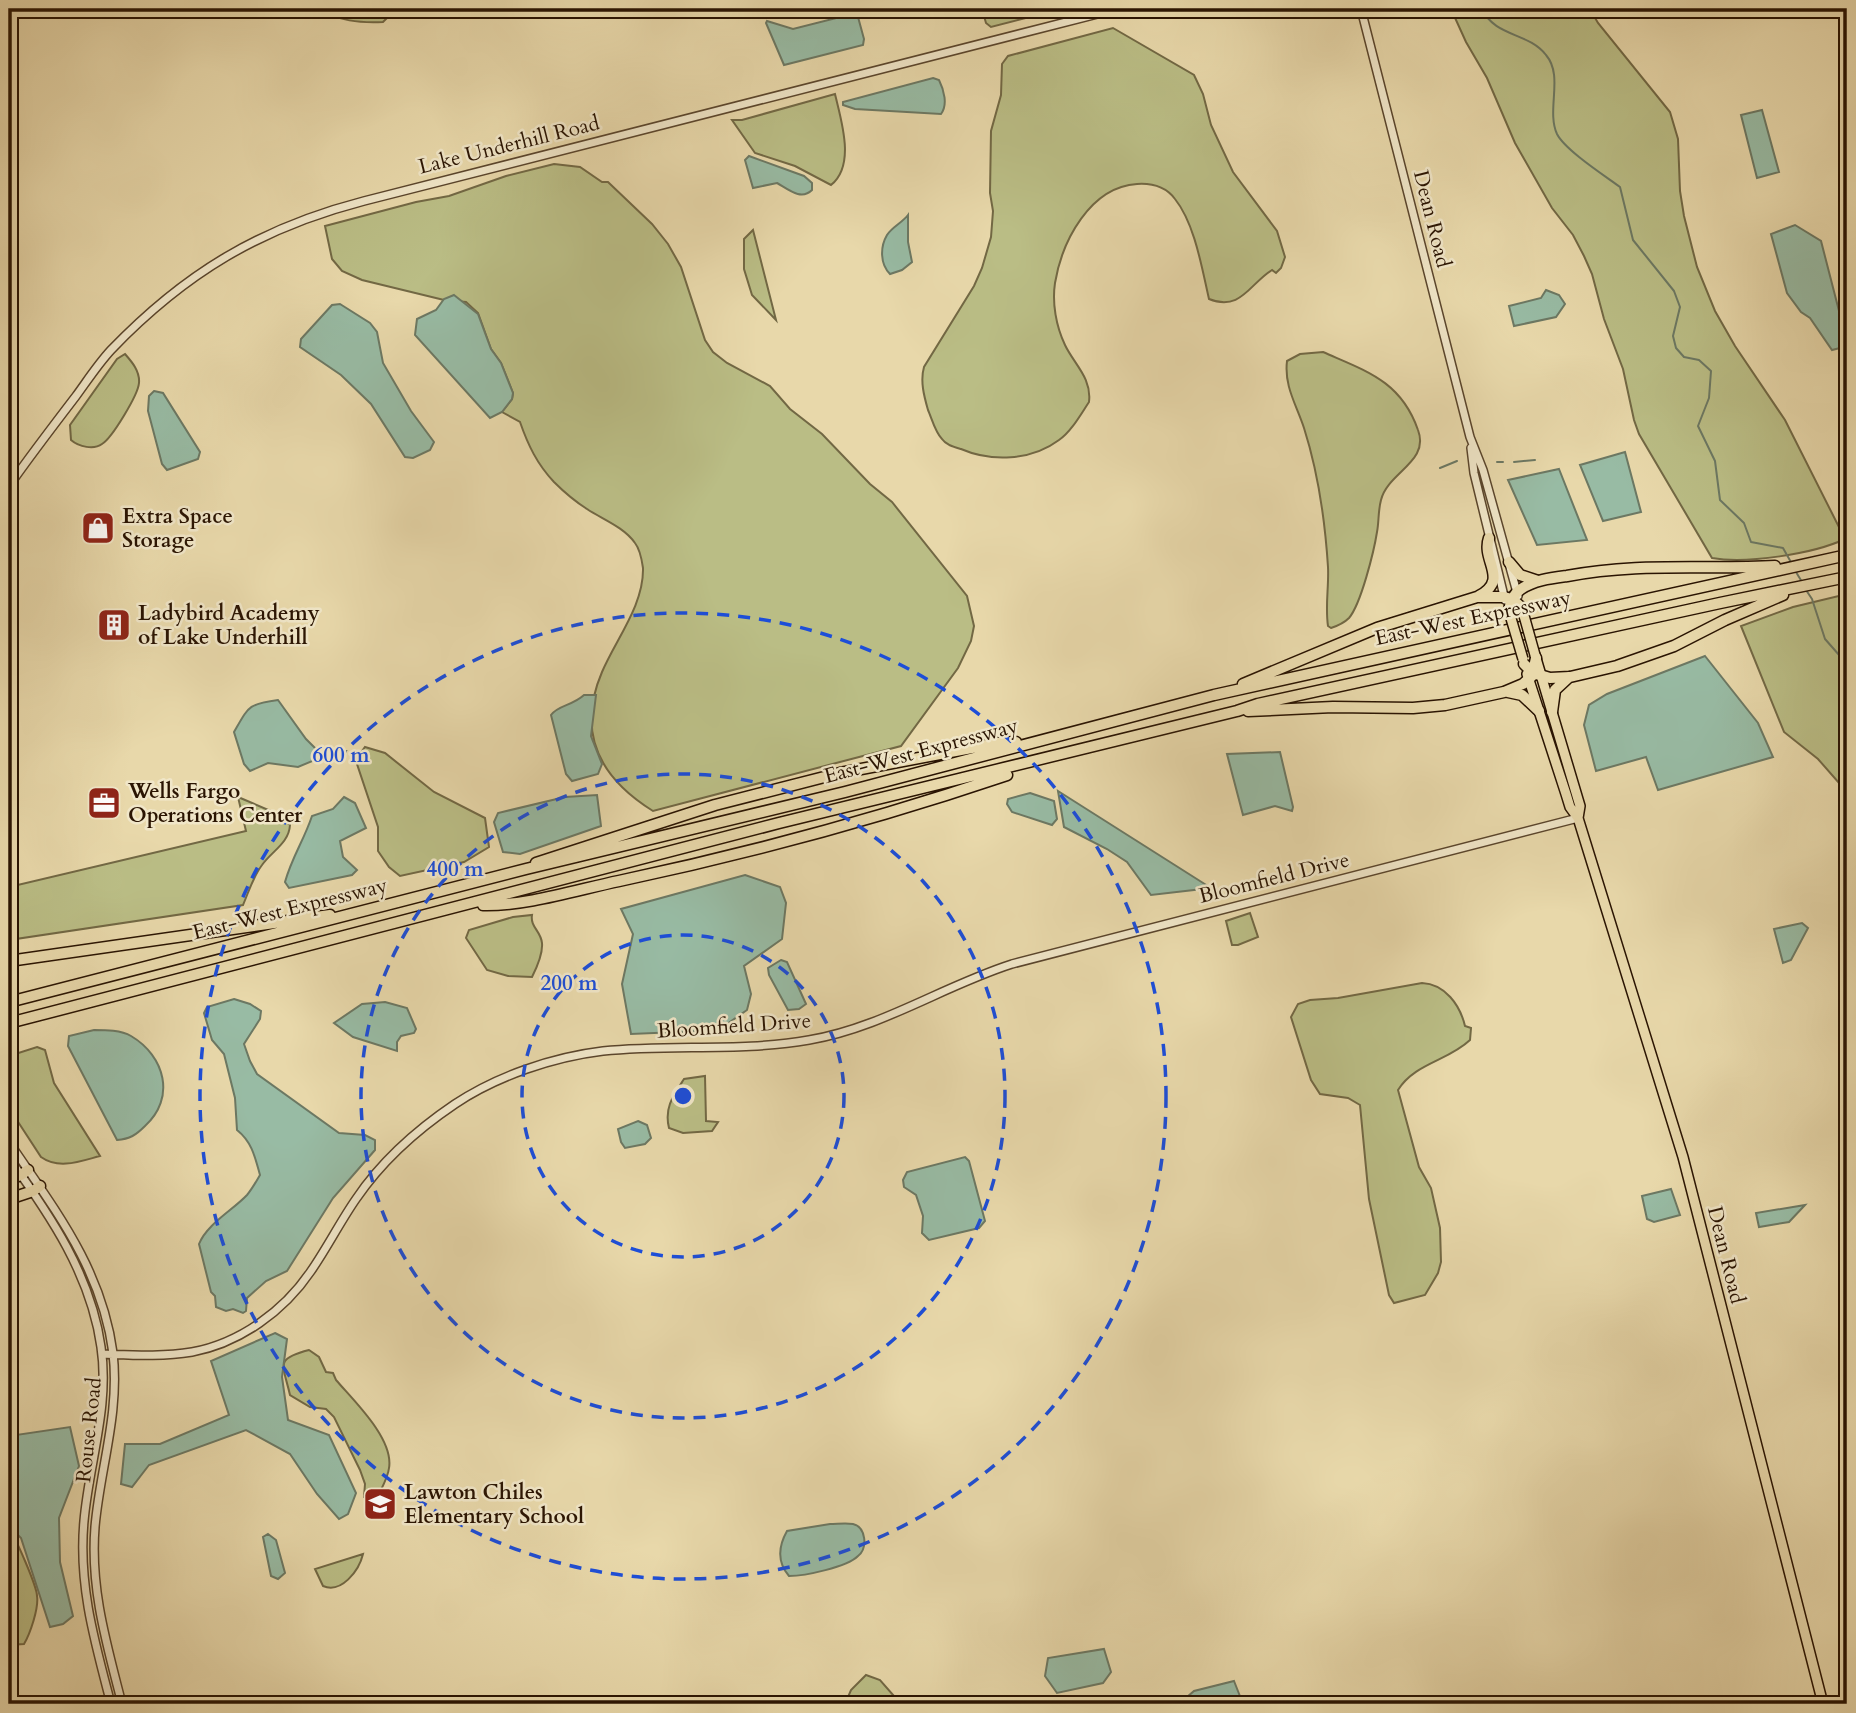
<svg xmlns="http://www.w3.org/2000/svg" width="1856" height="1713" font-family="Cardo,serif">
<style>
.green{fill:#babd85;stroke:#726844;stroke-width:2}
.water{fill:#98bba4;stroke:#6c7863;stroke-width:2}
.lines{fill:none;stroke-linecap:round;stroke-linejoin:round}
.stream{stroke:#6c7863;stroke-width:2}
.minor-casing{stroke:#5a452c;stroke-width:10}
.major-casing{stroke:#2a1402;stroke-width:12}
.highway-casing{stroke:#2a1402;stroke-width:13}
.minor{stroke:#f0e6c8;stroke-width:7}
.major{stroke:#e8d8aa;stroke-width:9}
.highway{stroke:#e8d8aa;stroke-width:10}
.major-bridge-casing{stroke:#2a1402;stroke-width:12;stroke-linecap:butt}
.major-bridge{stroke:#e8d8aa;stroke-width:9}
.ring{fill:none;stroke:#1d4ed8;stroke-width:3.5;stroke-dasharray:12 9}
.labels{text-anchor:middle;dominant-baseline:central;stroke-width:5;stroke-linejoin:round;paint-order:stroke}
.street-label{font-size:21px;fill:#2a1402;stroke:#f0e6c8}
.poi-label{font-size:21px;font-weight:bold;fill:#2a1402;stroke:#f0e6c8;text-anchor:start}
.centre{fill:#1d4ed8;stroke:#f0e6c8;stroke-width:3.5}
.ring-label{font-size:21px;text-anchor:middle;font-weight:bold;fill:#1d4ed8;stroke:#f0e6c8;stroke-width:5;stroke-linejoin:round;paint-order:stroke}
</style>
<rect width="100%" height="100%" fill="#e8d8aa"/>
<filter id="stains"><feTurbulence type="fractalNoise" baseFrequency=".00286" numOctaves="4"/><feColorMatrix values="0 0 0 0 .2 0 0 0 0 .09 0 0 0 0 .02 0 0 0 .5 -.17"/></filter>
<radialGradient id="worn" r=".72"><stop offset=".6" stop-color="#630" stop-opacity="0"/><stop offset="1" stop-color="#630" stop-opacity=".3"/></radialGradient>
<path class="green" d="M318,9h78l-13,13c-24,1 -44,-1 -65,-13z
M982,9h79l-70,18 -5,-4z
M1451,9h139l8,14 72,89 8,27 2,52 4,25 13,51 18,44 20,35 50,74 60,119c-32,15 -98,25 -133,19l-73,-124 -5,-14 -11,-51 -19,-50 -12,-45 -8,-18 -11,-21 -21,-27 -37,-65 -28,-65 -21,-36z
M1113,28l81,47 9,19 8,31 22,47 44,59 8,26 -4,11 -5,5 -4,-3c-22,13 -31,42 -63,29 -7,-30 -14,-75 -34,-100 -9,-12 -23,-16 -38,-15 -47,3 -75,57 -82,99 -3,20 1,43 10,62 9,19 27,33 24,57 -8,12 -18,30 -30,38 -28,21 -68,22 -98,9 -7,-2 -15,-4 -19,-10 -7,-7 -10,-20 -14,-29 -4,-14 -8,-29 -4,-43l50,-81 8,-18 9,-31 2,-26 -3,-18 1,-62 10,-36 1,-31 6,-8z
M835,94c6,26 21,71 -4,91l-36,-19 -40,-13 -23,-33h10z
M554,164l26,3 22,15h6l44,42 16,20 13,23 24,73 8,12 14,11 43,23 20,23 32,25 48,50 22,18 75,94 7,30 -3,15 -13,27 -57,78 -248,65c-53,-33 -77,-78 -51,-139 14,-33 42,-67 41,-104 -1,-7 -4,-20 -8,-25 -11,-16 -33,-24 -48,-34 -11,-7 -24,-18 -33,-27 -17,-18 -26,-37 -34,-60l-18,-10 10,-13 1,-6 -12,-30 -10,-14 -13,-36 -12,-11 -22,-2 -82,-20 -20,-9 -10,-12 -7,-33 91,-24 33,-6 57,-20z
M753,230l23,90 -24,-25 -8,-26v-30z
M1323,352c43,19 78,29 95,78 12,32 -30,42 -37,70 -3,11 -2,22 -4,32 -3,19 -16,72 -28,86 -5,5 -12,8 -18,10l-3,-2c-3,-20 1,-39 0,-59 -3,-47 -10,-95 -24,-139 -8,-24 -20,-42 -17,-67l13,-7z
M125,354c7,8 15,17 14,29 -1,12 -27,55 -37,61 -8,6 -23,3 -31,-4l-1,-15 47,-66z
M1847,594v194l-8,-5 -21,-24 -34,-27 -43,-106 52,-19z
M365,747l20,6 49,39 51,26 4,29 -25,15 -64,14 -11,-9 -11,-16v-24l-21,-63v-6z
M238,797l40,17 12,11c-1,18 -18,26 -28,40 -9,12 -13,26 -19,40l-234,35v-53l237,-56z
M1250,913l8,24 -20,8h-6l-6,-24z
M532,915c-2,12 9,16 10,28 1,11 -5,24 -10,34l-24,-1 -21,-6 -21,-32 3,-8 44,-13z
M1422,983c23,1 38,22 43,43l6,2 -1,12c-22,21 -55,23 -72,50l21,77 12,21 9,40 1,34 -3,11 -13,22 -31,8 -5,-8 -20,-96 -9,-94 -12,-7 -28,-4 -9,-14 -20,-63 7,-13 12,-4 28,-2z
M37,1047l8,3 9,33 46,73c-19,5 -41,14 -59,1l-32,-49v-52z
M705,1076l1,45 12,1 -6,9 -29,2 -14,-5c-5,-20 4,-32 15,-49z
M309,1350l10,7 7,15 7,1 3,7c18,21 58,59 53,88 -1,10 -8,21 -12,30l-6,2 -7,-3 1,-13 -5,-14 -26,-53 -8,-8 -16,-2 -20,-12c-7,-31 -16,-36 19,-45z
M9,1530c6,5 28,57 28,66 2,12 -7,38 -13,48l-15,1z
M363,1554c-4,17 -22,40 -40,32l-8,-17z
M866,1675l14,5 21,24h-56l6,-14z"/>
<path class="water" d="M852,14l6,3 6,22 -1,6 -79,20 -18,-42 1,-2 26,8z
M933,78l6,2c5,10 9,25 2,34l-86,-5 -12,-4v-3z
M1762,110l17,62 -22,6 -16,-63z
M749,156l55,20 8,7v7c-11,11 -24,-1 -35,-7l-24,5 -8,-28z
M908,215v27l4,20 -10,8 -12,4c-10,-10 -10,-27 -3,-39 5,-8 16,-13 21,-20z
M1795,225l26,16 25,97 -2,9 -12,3 -22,-32 -9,-6 -14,-19 -16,-59z
M1546,290l13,5 6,9 -9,13 -42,9 -5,-20 32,-8z
M454,295l24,19 13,35 10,14 12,30 -1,6 -10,13 -12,6 -75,-83 2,-16 19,-9 8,-11z
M340,304l30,19 7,9 6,31 28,48 23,31 -4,8 -17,8 -8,-1 -34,-53 -30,-29 -41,-28 1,-8 31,-34z
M154,391l9,2 37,59 -2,7 -31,11 -5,-6 -14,-53 1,-15z
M1625,452l16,60 -38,9 -23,-56z
M1559,469l28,71 -50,5 -29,-65z
M1705,656l53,67 15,34 -115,33 -12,-33 -50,14 -12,-46 5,-20 18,-11z
M584,695h12l-5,41 11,28 -4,10 -26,7 -6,-7 -15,-59c7,-10 21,-9 33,-20z
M278,700l28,39 12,12h28l-4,8h-25l-19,8 -30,-4 -18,8 -6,-7 -10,-32c15,-26 14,-28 44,-32z
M1280,752l13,55 -1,4 -17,-5 -32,9 -16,-61z
M1058,791l153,97 -60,7 -24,-33 -20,-13 -43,-22z
M1030,793l24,8 3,18 -5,6 -40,-13 -5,-8 1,-5z
M597,795l4,31 -81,28 -17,-2 -9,-30 4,-9 67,-16z
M344,797l11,6 11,25 -26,13 3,16 14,13 -5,5 -63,13 -4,-6c7,-25 19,-42 27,-66l21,-7z
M745,875l35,12 6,16 -4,36 -38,27 7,28 -4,16 -20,14 -25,7 -71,3 -9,-50 11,-50 -12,-25z
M1802,923l6,5 -17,32 -8,3 -9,-34z
M781,960l6,2 19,42 -7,5 -11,1 -19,-35 -1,-7z
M234,999l16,5 11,7 -1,8 -16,25 6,17 7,13 82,59 26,2 10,5v10l-42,48 -46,73 -21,10 -19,17 -1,13 -3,2 -10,-4 -7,2 -10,-4 -1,-11 -4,-4 -12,-48c8,-20 34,-34 48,-49 5,-6 9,-13 13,-20 -5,-18 -8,-33 -23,-45l-2,-32 -11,-44 -12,-14 -8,-27 3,-6z
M385,1002l22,6 9,21 -2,4 -13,3 -4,6v9l-44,-14 -19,-14 28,-19z
M94,1030c12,0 27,0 37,6 34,20 45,62 14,90 -9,9 -15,13 -28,14l-49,-94 1,-10z
M638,1121l9,4 4,13 -6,6 -20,4 -4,-6 -3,-13z
M965,1157l4,4 16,60 -6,7 -50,12 -7,-7 1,-17 -7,-21 -12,-8 -1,-7 4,-8z
M1671,1189l9,26 -26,7 -7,-3 -5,-23z
M1805,1205l-16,17 -30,5 -3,-14z
M275,1333l12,6 -5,38 6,43 41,15 27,58 -8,21 -9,5 -22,-25 -27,-40 -44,-24 -97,35 -17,22 -11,-3 4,-40h35l69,-29 -18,-54z
M70,1427l9,39 -20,52 1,44 13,54 -10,8 -13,3 -29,-89 -12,-12v-90z
M830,1524c7,0 16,-1 23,0 13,3 15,24 5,32 -11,11 -53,20 -69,20 -12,-14 -11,-29 -2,-45z
M268,1534l8,6 9,33 -7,6 -7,-3 -8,-39z
M1104,1649l7,23 -8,11 -46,10 -12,-17 3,-18z
M1234,1681l9,23h-64l15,-13z"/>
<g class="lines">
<path class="stream" d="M1482,9c13,28 46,23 64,46 18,21 0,55 11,79 8,16 48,42 63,53l13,53 41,51 6,16 -7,29 3,12 8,9 15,3 12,11 -2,27 -11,28 17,35 5,39 24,23 7,19 32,6 9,16
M1497,462h6
M1514,462l21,-2
M1440,468l17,-7
M1796,572l6,10
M1806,590l6,9 13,40 22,25"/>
<defs>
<path id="minor" d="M1361,9l109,428 13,33 35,126
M1471,448l3,25 31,127
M9,486c21,-30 44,-60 67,-90 11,-15 22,-32 35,-46 74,-77 149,-122 253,-149l753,-192
M9,1142c46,68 93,127 104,211 7,60 -13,116 -18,174 -5,62 12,118 27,177
M9,1158c41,57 82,117 92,189 9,59 -12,116 -17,174 -6,64 11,122 27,183
M102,1354c30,1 60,3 90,-2 48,-9 92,-41 119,-81 16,-23 29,-49 45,-72 25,-37 62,-70 99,-95 42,-28 98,-47 148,-53 69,-7 139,1 206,-11 72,-12 134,-54 203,-76l566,-146"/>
<path id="major" d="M1535,655l45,151 -2,12
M1527,674l39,120 4,13 8,11 105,339 140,547"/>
<path id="highway" d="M1509,562l11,13 18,6
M1479,596c31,-17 2,-35 10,-58
M1509,611c1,-9 4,-17 12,-22 13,-9 31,-11 46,-13 72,-14 137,-6 208,-10
M1524,664l9,9 17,5 20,-1 47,-11 57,-20 51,-26 58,-25
M1243,684l134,-56 100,-31h27l8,2 9,8
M1508,692l14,3 17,16
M1248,711l85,-4 80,1 32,-3 59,-13 19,-8 9,-8 4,-18
M1552,712l3,-22 14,-13
M536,863l179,-58 125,-32 158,-30 18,-1
M483,905c43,1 93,-15 136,-24 132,-28 261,-63 388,-106
M9,961l321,-46
M9,1002l517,-133 319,-77 369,-97 633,-140
M9,1023l770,-200 458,-112 21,-7 462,-101 127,-26
M9,1179l12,-4 7,-5
M9,1199l24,-8 7,-5"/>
</defs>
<use href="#minor" class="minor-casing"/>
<use href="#major" class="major-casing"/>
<use href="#highway" class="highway-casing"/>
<use href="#minor" class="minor"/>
<use href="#major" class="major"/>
<use href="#highway" class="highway"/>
<defs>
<path id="major-bridge" d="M1523,612l12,43
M1510,615l13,44"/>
</defs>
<use href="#major-bridge" class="major-bridge-casing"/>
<use href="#major-bridge" class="major-bridge"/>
</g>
<g class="ring">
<circle cx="683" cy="1096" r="161"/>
<circle cx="683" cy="1096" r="322"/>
<circle cx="683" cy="1096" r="483"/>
</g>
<defs>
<symbol id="shop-square" viewBox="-11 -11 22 22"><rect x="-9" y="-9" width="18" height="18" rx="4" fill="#8f2418" stroke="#f0e6c8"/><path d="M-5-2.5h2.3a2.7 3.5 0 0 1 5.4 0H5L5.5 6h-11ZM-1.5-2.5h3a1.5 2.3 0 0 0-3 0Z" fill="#fff"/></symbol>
<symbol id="building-square" viewBox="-11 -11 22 22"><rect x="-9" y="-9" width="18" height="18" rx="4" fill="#8f2418" stroke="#f0e6c8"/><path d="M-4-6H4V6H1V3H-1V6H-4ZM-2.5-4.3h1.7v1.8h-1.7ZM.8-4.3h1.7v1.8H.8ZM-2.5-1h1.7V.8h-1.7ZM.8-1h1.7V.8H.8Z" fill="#fff"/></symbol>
<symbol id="office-square" viewBox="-11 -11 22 22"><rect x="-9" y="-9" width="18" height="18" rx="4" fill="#8f2418" stroke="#f0e6c8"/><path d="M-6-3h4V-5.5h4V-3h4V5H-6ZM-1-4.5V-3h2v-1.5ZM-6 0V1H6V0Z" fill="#fff"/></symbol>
<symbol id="school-square" viewBox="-11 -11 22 22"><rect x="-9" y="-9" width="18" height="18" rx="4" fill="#8f2418" stroke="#f0e6c8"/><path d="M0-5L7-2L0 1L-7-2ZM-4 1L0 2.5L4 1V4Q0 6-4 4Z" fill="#fff"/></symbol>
</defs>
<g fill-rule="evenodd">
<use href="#shop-square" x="79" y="509" width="38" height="38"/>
<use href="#building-square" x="95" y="606" width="38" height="38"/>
<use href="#office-square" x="85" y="784" width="38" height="38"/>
<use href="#school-square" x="361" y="1485" width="38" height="38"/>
</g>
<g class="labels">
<g class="street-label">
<text transform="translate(509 145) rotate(-14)">Lake Underhill Road</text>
<text transform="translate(1432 219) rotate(76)">Dean Road</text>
<text transform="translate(1473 618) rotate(-12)">East-West Expressway</text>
<text transform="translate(921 751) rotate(-15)">East-West Expressway</text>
<text transform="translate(1274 878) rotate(-14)">Bloomfield Drive</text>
<text transform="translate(290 909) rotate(-14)">East-West Expressway</text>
<text transform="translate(734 1026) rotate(-4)">Bloomfield Drive</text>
<text transform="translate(1726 1255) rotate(76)">Dean Road</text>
<text transform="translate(89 1430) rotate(-84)">Rouse Road</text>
</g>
<g class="poi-label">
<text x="122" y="516">Extra Space<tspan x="122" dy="24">Storage</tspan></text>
<text x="138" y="613">Ladybird Academy<tspan x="138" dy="24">of Lake Underhill</tspan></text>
<text x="128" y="791">Wells Fargo<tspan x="128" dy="24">Operations Center</tspan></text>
<text x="404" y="1492">Lawton Chiles<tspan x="404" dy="24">Elementary School</tspan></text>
</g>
</g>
<circle cx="683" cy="1096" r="10" class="centre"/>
<g class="ring-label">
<text x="341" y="762">600 m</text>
<text x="455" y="876">400 m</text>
<text x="569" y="990">200 m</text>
</g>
<rect width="1856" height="1713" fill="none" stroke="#e8d8aa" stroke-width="35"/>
<rect x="10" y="10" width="1835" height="1692" fill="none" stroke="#2a1402" stroke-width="3.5"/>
<rect x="18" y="18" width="1821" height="1678" fill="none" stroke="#2a1402" stroke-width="2"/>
<rect width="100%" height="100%" filter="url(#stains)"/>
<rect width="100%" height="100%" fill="url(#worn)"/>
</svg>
